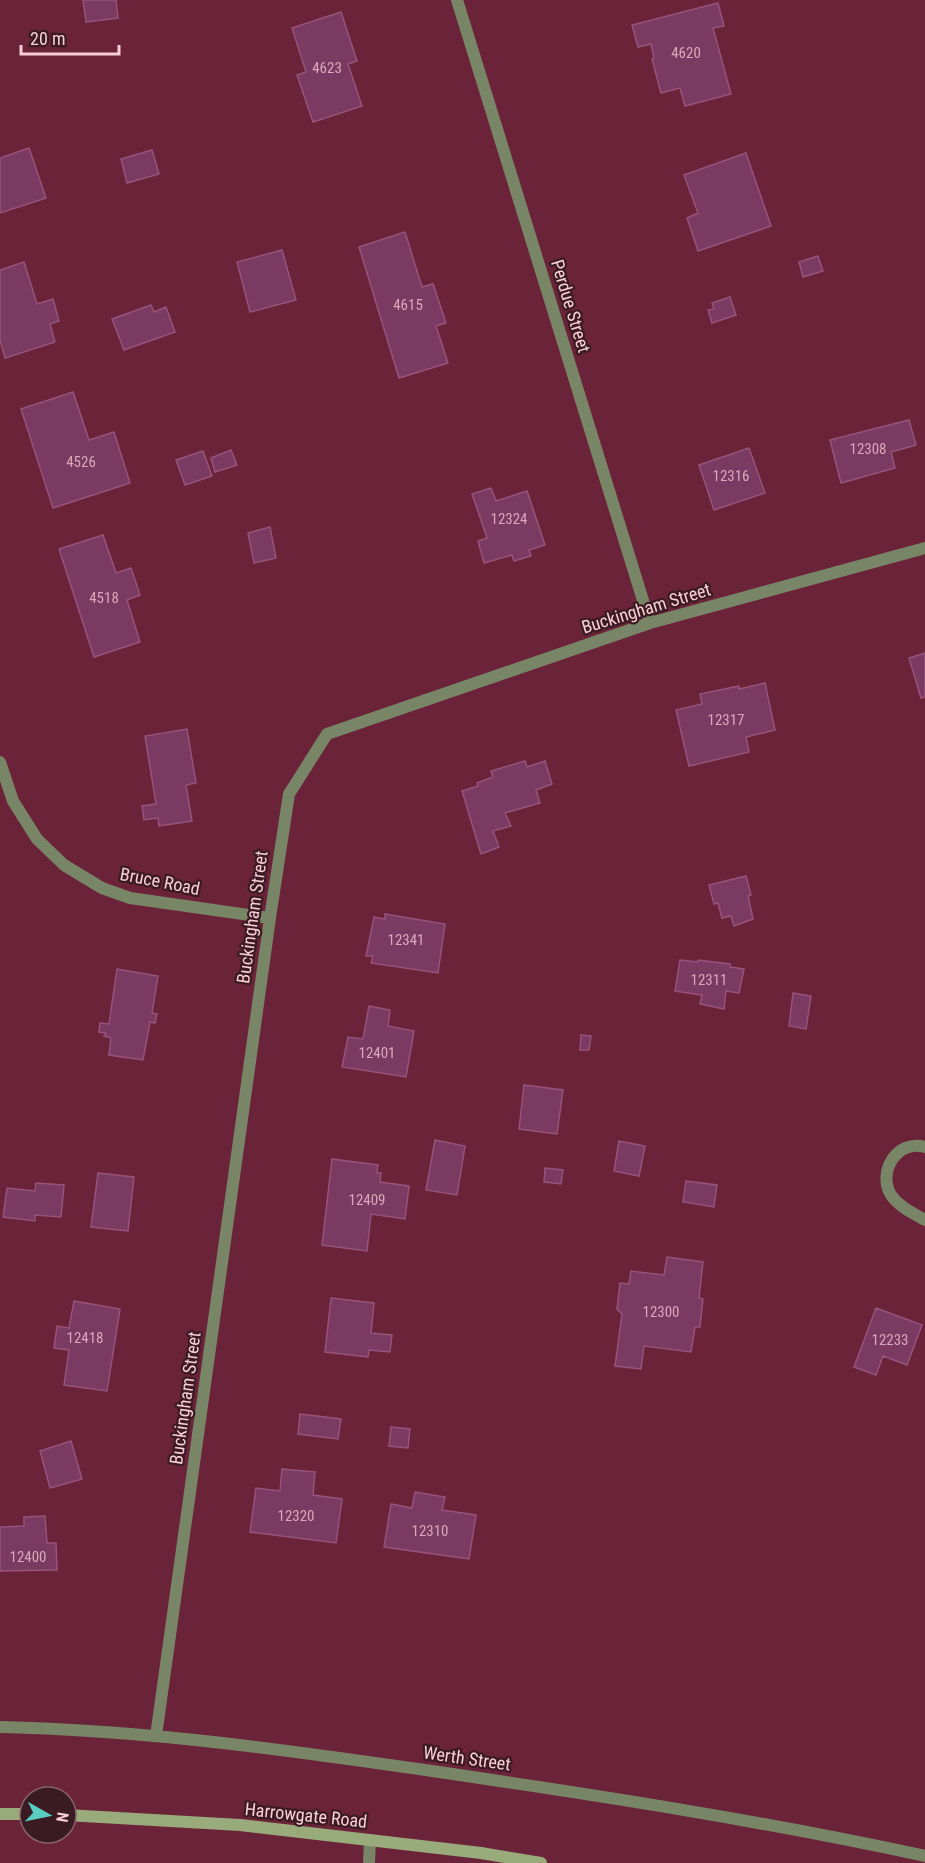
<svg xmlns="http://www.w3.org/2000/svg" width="925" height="1863" font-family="'Roboto Condensed',sans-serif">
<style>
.building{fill:#7b3a61;stroke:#97537b;stroke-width:1.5}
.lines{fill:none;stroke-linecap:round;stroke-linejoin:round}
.street{stroke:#798567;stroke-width:12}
.secondary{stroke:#99ab7b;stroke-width:12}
.labels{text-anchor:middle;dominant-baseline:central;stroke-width:4.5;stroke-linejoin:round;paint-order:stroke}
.number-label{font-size:15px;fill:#daa9b9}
.street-label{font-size:18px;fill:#faced6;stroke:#3b1b23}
</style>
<rect width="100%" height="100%" fill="#6a2338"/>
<path class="building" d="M83,0h33l2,18 -32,4z
M718,3l6,23 -11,2 18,66 -46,12 -5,-18 -19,5 -9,-34 2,-1 -3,-14 -13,3 -6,-22z
M341,12l16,49 -9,3 14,42 -49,16 -16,-47 9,-3 -14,-44z
M29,148l17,50 -46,15v-55z
M152,150l7,24 -32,9 -6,-24z
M746,153l25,73 -73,25 -11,-33 11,-5 -14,-38z
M405,232l17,55 11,-3 13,39 -10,3 12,37 -49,15 -40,-131z
M282,250l14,50 -46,12 -13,-50z
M818,256l5,15 -20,6 -4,-15z
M24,262l13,42 16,-5 6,22 -9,3 5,18 -50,16 -5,-18v-70z
M730,297l6,18 -24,8 -4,-13 6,-1 -2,-6z
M151,305l3,7 12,-5 9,25 -51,18 -12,-31z
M73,392l16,48 25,-8 16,51 -77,25 -32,-99z
M909,420l7,25 -25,7 4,16 -54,15 -11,-43z
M749,448l16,45 -51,17 -15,-45z
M231,450l6,15 -22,7 -4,-14z
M203,451l9,25 -27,9 -9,-25z
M491,488l5,13 31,-10 18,54 -16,5 2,6 -17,5 -2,-6 -28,8 -6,-22 9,-3 -15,-44z
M270,527l6,31 -22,5 -6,-30z
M103,535l13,38 15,-5 9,27 -13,5 13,42 -46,15 -35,-108z
M925,653v44l-4,1 -12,-40z
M765,683l10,47 -29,7 3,15 -60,14 -13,-56 26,-6 -2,-10 39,-8v3z
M187,729l9,54 -10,2 6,36 -33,5 -1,-8 -14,2 -2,-14 14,-2 -11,-68z
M525,761l2,6 18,-6 7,23 -16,6 4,13 -35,10 6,13 -18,5 6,16 -18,7 -19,-63 16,-5 -1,-3 16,-6 -2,-6z
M746,876l5,19 -3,1 5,23 -19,7 -3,-10 -9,2 -4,-15 -4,1 -5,-19z
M385,914l60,10 -7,49 -67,-10 2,-7h-7l8,-39 11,2z
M680,960l18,2v-2l32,4v3l14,2 -5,24 -13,-2 -2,18 -24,-5 2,-9 -27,-4z
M117,969l41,7 -6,37 5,1 -2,9 -5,-1 -7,38 -34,-5 2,-17 -7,-2 2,-3 -7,-1 1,-9 9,1z
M793,993l18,3 -5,33 -17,-3z
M369,1006l21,4 -2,16 26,5 -8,46 -64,-10 6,-30 15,2z
M581,1035l10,1 -2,14h-9z
M524,1085l39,5 -6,44 -38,-5z
M435,1140l30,6 -8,49 -31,-5z
M619,1141l26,5 -6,30 -25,-5z
M332,1159l46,6 -1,8h4l-1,9 29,4 -4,33 -34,-5 -4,37 -45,-6z
M545,1168l18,2 -2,14 -17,-2z
M98,1173l36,4 -6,54 -37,-4z
M686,1181l31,4 -3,22 -31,-5z
M36,1183l28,2 -3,32 -26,-2v6l-32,-4 4,-29 28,3z
M667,1257l36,5 -4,36 4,1 -3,28h-5l-4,25 -47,-6 -3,23 -26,-3 7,-52 -5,-5 3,-26 9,1 2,-13 33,4z
M331,1298l43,5 -3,30 21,2 -2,17 -21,-2 -1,7 -43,-5z
M74,1301l46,8 -13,82 -43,-6 5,-35 -15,-2 3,-22 12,2z
M876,1308l46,17 -15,40 -24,-9 -7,19 -22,-8z
M300,1414l41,5 -3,20 -40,-5z
M391,1427l19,2 -2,19 -19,-2z
M71,1441l11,38 -32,9 -10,-37z
M282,1469l33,3 -2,23 29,4 -6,44 -86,-11 6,-44 24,3z
M415,1492l30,5 -3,13 34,5 -7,44 -85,-12 7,-43 21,4z
M45,1516l2,27h9l1,27 -57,1v-44l24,-1v-9z"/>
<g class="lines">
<path class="street" d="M457,0l193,623
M0,762l13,39 24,38 27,26 38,23 28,10 140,20
M925,1147c-28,-8 -48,25 -34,48 8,12 22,18 34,25
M0,1727c147,3 294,24 439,45 163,24 325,49 486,84
M156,1736l114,-818 19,-124 38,-60 323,-111 275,-75
M369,1863l1,-23"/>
<path class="secondary" d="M0,1814h30
M66,1815l174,10 241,28 60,10"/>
</g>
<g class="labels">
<g class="number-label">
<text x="686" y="53">4620</text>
<text x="327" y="68">4623</text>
<text x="408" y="305">4615</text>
<text x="868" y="449">12308</text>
<text x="81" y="462">4526</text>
<text x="731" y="476">12316</text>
<text x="509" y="519">12324</text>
<text x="104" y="598">4518</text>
<text x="726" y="720">12317</text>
<text x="406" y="940">12341</text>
<text x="709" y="980">12311</text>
<text x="377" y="1053">12401</text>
<text x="367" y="1200">12409</text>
<text x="661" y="1312">12300</text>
<text x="85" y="1338">12418</text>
<text x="890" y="1340">12233</text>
<text x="296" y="1516">12320</text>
<text x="430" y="1531">12310</text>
<text x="28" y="1557">12400</text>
</g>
<g class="street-label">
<text transform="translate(571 306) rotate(73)">Perdue Street</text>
<text transform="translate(646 608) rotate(-17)">Buckingham Street</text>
<text transform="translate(160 881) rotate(11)">Bruce Road</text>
<text transform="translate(252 917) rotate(-82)">Buckingham Street</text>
<text transform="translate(185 1398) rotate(-82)">Buckingham Street</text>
<text transform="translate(467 1758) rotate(8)">Werth Street</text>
<text transform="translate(306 1815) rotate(6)">Harrowgate Road</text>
</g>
</g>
<g transform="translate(48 1815) rotate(99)"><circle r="28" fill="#3b1b23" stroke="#87636b" stroke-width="1.5"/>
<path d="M0-4.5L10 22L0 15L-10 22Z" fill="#58cec0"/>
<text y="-9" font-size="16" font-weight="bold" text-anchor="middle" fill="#faced6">N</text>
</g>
<path d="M21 45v9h98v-9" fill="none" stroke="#faced6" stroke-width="3"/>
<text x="30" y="45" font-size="18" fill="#faced6" stroke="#3b1b23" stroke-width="4.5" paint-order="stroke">20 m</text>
</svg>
